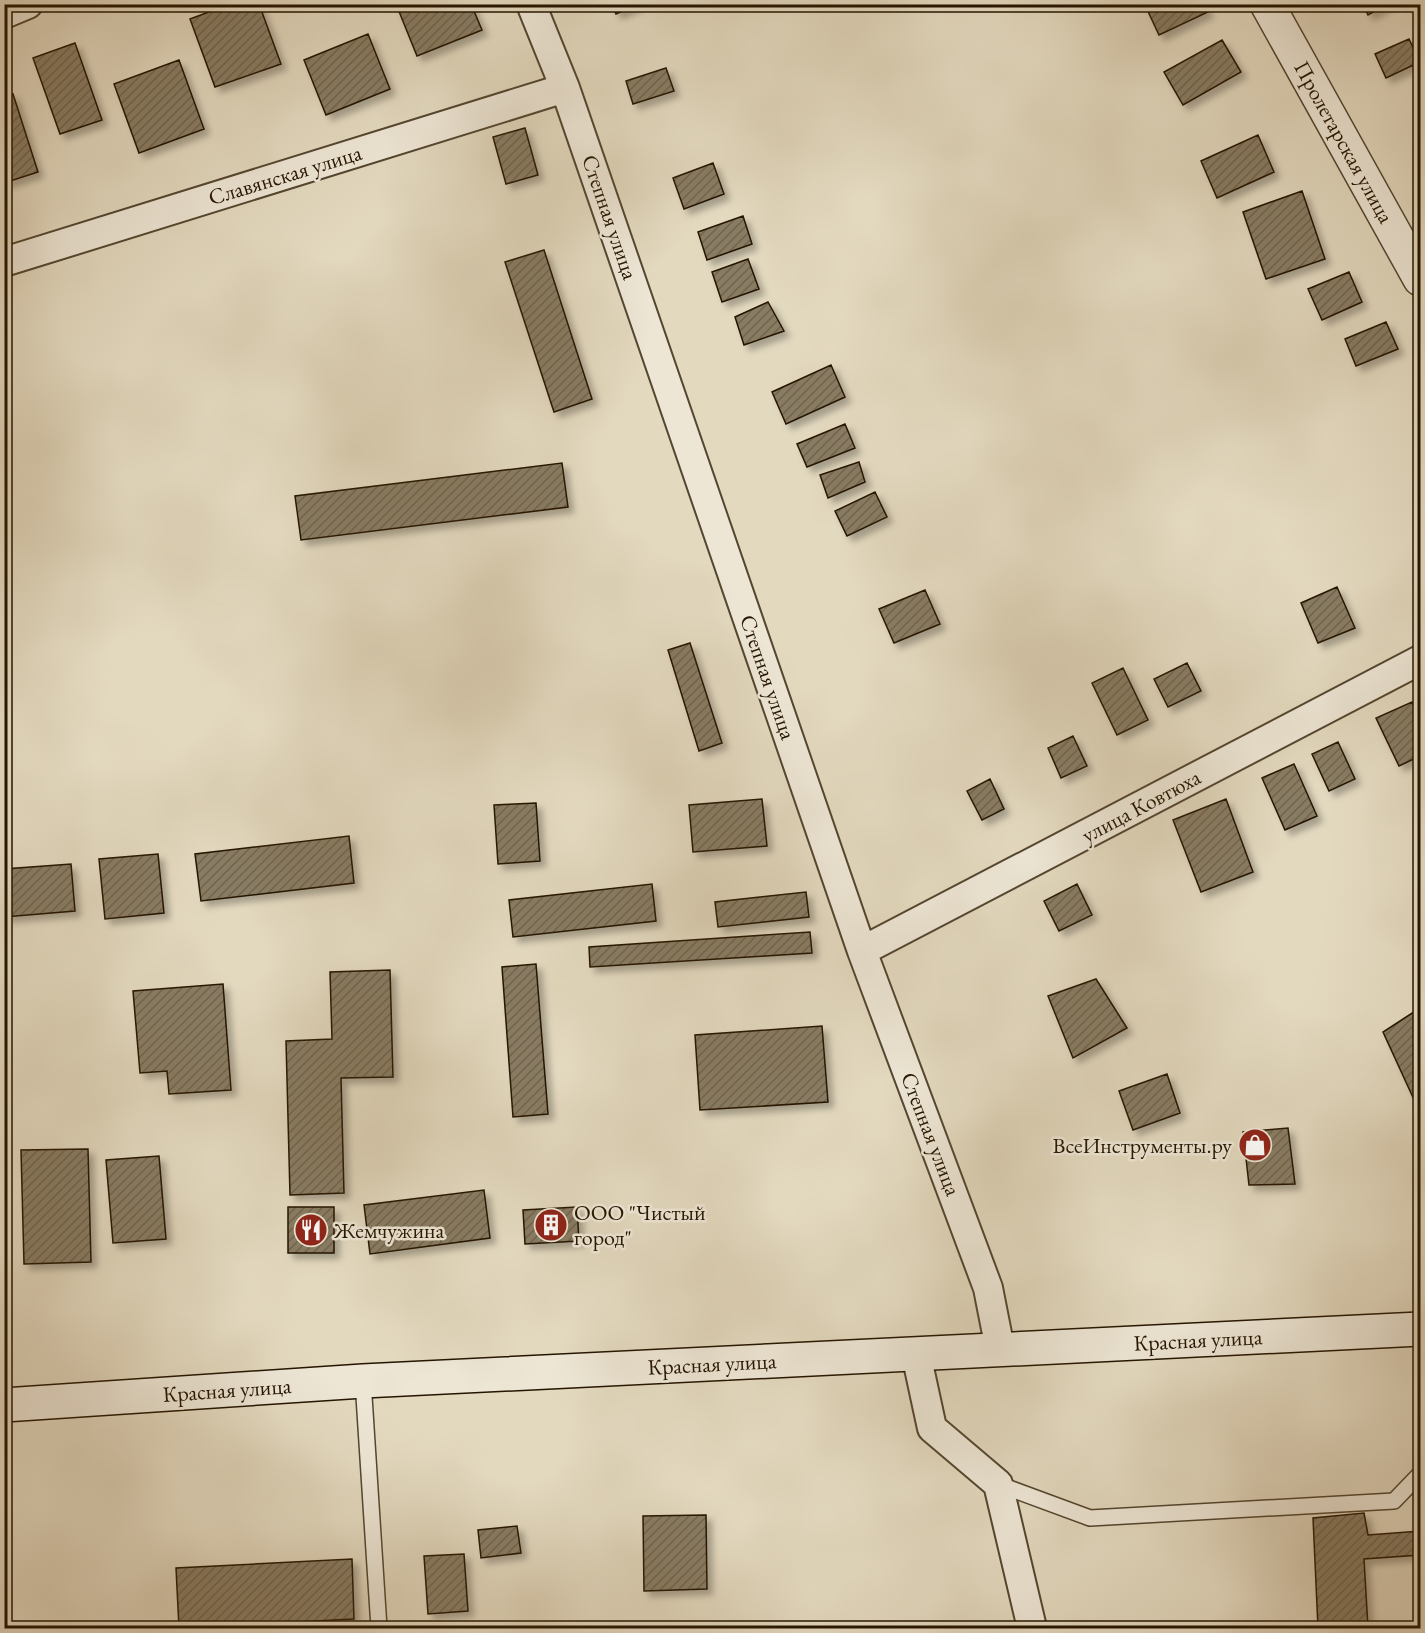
<svg xmlns="http://www.w3.org/2000/svg" width="1425" height="1633" font-family="'EB Garamond',serif">
<style>
.building{fill:url(#building-hatch);stroke:#251500;stroke-width:1.5;filter:url(#shadow)}
.lines{fill:none;stroke-linecap:round;stroke-linejoin:round}
.service-casing{stroke:#544630;stroke-width:18}
.minor-casing{stroke:#544630;stroke-width:32}
.tertiary-casing{stroke:#544630;stroke-width:36}
.secondary-casing{stroke:#251500;stroke-width:36}
.service{stroke:#ede6d5;stroke-width:15}
.minor{stroke:#ede6d5;stroke-width:28}
.tertiary{stroke:#ede6d5;stroke-width:33}
.secondary{stroke:#ede6d5;stroke-width:33}
.labels{text-anchor:middle;dominant-baseline:central;stroke-width:5;stroke-linejoin:round;paint-order:stroke}
.street-label{font-size:22px;fill:#251500;stroke:#ede6d5}
.poi-label{font-size:22px;fill:#251500;stroke:#ede6d5;text-anchor:start}
</style>
<defs>
<pattern id="building-hatch" width="6" height="6" patternUnits="userSpaceOnUse" patternTransform="scale(1.5)"><rect width="6" height="6" fill="#887b63"/><path d="M-1 1l2-2M0 6l6-6M5 7l2-2" fill="none" stroke="#6f644f"/></pattern>
<filter id="shadow"><feDropShadow dx="5.5" dy="5.5" stdDeviation="3" flood-color="#0004"/></filter>
</defs>
<rect width="100%" height="100%" fill="#e3d9bf"/>
<filter id="stains"><feTurbulence type="fractalNoise" baseFrequency=".00333" numOctaves="4"/><feColorMatrix values="0 0 0 0 .2 0 0 0 0 .09 0 0 0 0 .02 0 0 0 .5 -.17"/></filter>
<radialGradient id="worn" r=".72"><stop offset=".6" stop-color="#630" stop-opacity="0"/><stop offset="1" stop-color="#630" stop-opacity=".3"/></radialGradient>
<path class="building" d="M230,4h29l22,60 -66,23 -25,-68z
M396,4h75l11,26 -65,26z
M612,4h27l-23,10z
M1204,4l4,8 -49,23 -14,-30z
M1363,4h25l-20,11z
M368,34l22,55 -64,26 -22,-55z
M1409,39l11,23 -34,16 -11,-24z
M1222,40l19,32 -58,33 -19,-33z
M75,43l27,77 -42,14 -27,-76z
M179,60l25,69 -65,24 -25,-69z
M666,68l8,23 -41,13 -7,-23z
M13,94l25,78 -34,11v-87z
M525,128l13,47 -32,9 -13,-47z
M1258,135l16,37 -57,26 -16,-37z
M713,163l11,31 -40,15 -11,-31z
M1302,191l23,68 -59,20 -23,-67z
M743,216l9,28 -45,16 -9,-28z
M544,250l48,149 -38,13 -49,-150z
M748,259l11,30 -37,13 -10,-30z
M1349,272l13,30 -40,18 -14,-31z
M768,302l16,29 -40,14 -9,-28z
M1386,322l12,27 -42,17 -11,-27z
M831,365l14,32 -59,27 -14,-32z
M845,424l10,24 -48,19 -10,-23z
M859,462l6,20 -37,16 -8,-23z
M562,463l6,44 -267,33 -6,-44z
M875,492l12,25 -40,19 -12,-25z
M1337,587l18,41 -37,15 -17,-40z
M925,590l15,34 -46,19 -15,-34z
M690,643l32,100 -23,8 -31,-101z
M1187,663l14,28 -33,16 -14,-28z
M1123,668l25,52 -31,15 -25,-52z
M1412,702l8,19v35l-21,10 -23,-48z
M1073,736l14,30 -26,12 -13,-30z
M1338,742l17,37 -26,12 -17,-37z
M1294,764l23,52 -32,14 -23,-52z
M990,779l14,30 -22,11 -15,-29z
M762,799l5,47 -74,6 -4,-47z
M1226,799l27,73 -52,20 -28,-72z
M536,803l4,58 -42,3 -4,-59z
M349,836l5,47 -153,18 -6,-47z
M158,854l6,59 -59,6 -6,-60z
M71,864l4,47 -71,6v-48z
M652,884l4,37 -143,16 -4,-37z
M1077,884l15,31 -33,16 -15,-30z
M806,892l3,25 -91,10 -3,-25z
M810,932l2,21 -222,14 -1,-20z
M536,964l12,150 -35,3 -11,-150z
M390,970l3,107 -52,1 3,115 -54,2 -4,-154 46,-2 -2,-67z
M1096,979l31,49 -54,30 -25,-62z
M223,984l8,106 -62,4 -2,-23 -27,2 -7,-82z
M1420,1008v94l-4,2 -33,-72z
M822,1026l6,76 -128,8 -5,-75z
M1167,1074l13,39 -47,17 -14,-39z
M1288,1128l7,56 -46,1 -6,-53z
M88,1149l3,113 -67,2 -3,-114z
M159,1156l7,83 -53,4 -7,-83z
M484,1190l6,48 -120,16 -6,-49z
M288,1207h46v46h-46z
M577,1207l2,34 -54,3 -2,-34z
M1364,1513l4,22 52,-4v24l-56,4 4,69h-50l-5,-110z
M706,1515l1,74 -63,2 -1,-75z
M517,1526l4,27 -40,5 -3,-28z
M464,1554l4,57 -40,3 -4,-58z
M352,1559l2,60 -175,9 -3,-60z"/>
<g class="lines">
<defs>
<path id="service" d="M363,1381l16,247
M998,1484l92,34 304,-17 26,-27"/>
<path id="minor" d="M531,4l34,84 297,863 126,337 12,61
M4,14l24,-10
M4,262l561,-174
M862,951l558,-291
M916,1354l16,74 66,56 34,144"/>
<path id="tertiary" d="M1267,4l153,275"/>
<path id="secondary" d="M4,1405l359,-24 1057,-52"/>
</defs>
<use href="#service" class="service-casing"/>
<use href="#minor" class="minor-casing"/>
<use href="#tertiary" class="tertiary-casing"/>
<use href="#secondary" class="secondary-casing"/>
<use href="#service" class="service"/>
<use href="#minor" class="minor"/>
<use href="#tertiary" class="tertiary"/>
<use href="#secondary" class="secondary"/>
</g>
<defs>
<symbol id="shop-disc" viewBox="-11 -11 22 22"><circle r="9.5" fill="#8f2418" stroke="#ede6d5"/><path d="M-5-2.5h2.3a2.7 3.5 0 0 1 5.4 0H5L5.5 6h-11ZM-1.5-2.5h3a1.5 2.3 0 0 0-3 0Z" fill="#fff"/></symbol>
<symbol id="building-disc" viewBox="-11 -11 22 22"><circle r="9.5" fill="#8f2418" stroke="#ede6d5"/><path d="M-4-6H4V6H1V3H-1V6H-4ZM-2.5-4.3h1.7v1.8h-1.7ZM.8-4.3h1.7v1.8H.8ZM-2.5-1h1.7V.8h-1.7ZM.8-1h1.7V.8H.8Z" fill="#fff"/></symbol>
<symbol id="restaurant-disc" viewBox="-11 -11 22 22"><circle r="9.5" fill="#8f2418" stroke="#ede6d5"/><path d="M-5-6h1v4h1v-4h1v4h1v-4h1v5L-1.5 .5V6h-2V.5L-5-1ZM5-6V6H3V1.5H1.5Q1.5-4 5-6Z" fill="#fff"/></symbol>
</defs>
<g fill-rule="evenodd">
<use href="#shop-disc" x="1236" y="1126" width="38" height="38"/>
<use href="#building-disc" x="532" y="1206" width="38" height="38"/>
<use href="#restaurant-disc" x="292" y="1211" width="38" height="38"/>
</g>
<g class="labels">
<g class="street-label">
<text transform="translate(1344 142) rotate(61)">Пролетарская улица</text>
<text transform="translate(285 175) rotate(-17)">Славянская улица</text>
<text transform="translate(610 217) rotate(71)">Степная улица</text>
<text transform="translate(768 677) rotate(71)">Степная улица</text>
<text transform="translate(1141 806) rotate(-28)">улица Ковтюха</text>
<text transform="translate(931 1134) rotate(69)">Степная улица</text>
<text transform="translate(1198 1340) rotate(-3)">Красная улица</text>
<text transform="translate(712 1364) rotate(-3)">Красная улица</text>
<text transform="translate(227 1390) rotate(-4)">Красная улица</text>
</g>
<g class="poi-label">
<text x="1232" y="1145" text-anchor="end">ВсеИнструменты.ру</text>
<text x="574" y="1212">ООО "Чистый<tspan x="574" dy="25">город"</tspan></text>
<text x="334" y="1230">Жемчужина</text>
</g>
</g>
<rect width="1425" height="1633" fill="none" stroke="#e3d9bf" stroke-width="24"/>
<rect x="6" y="6" width="1413" height="1621" fill="none" stroke="#251500" stroke-width="3"/>
<rect x="12" y="12" width="1401" height="1609" fill="none" stroke="#251500" stroke-width="1.5"/>
<rect width="100%" height="100%" filter="url(#stains)"/>
<rect width="100%" height="100%" fill="url(#worn)"/>
</svg>
